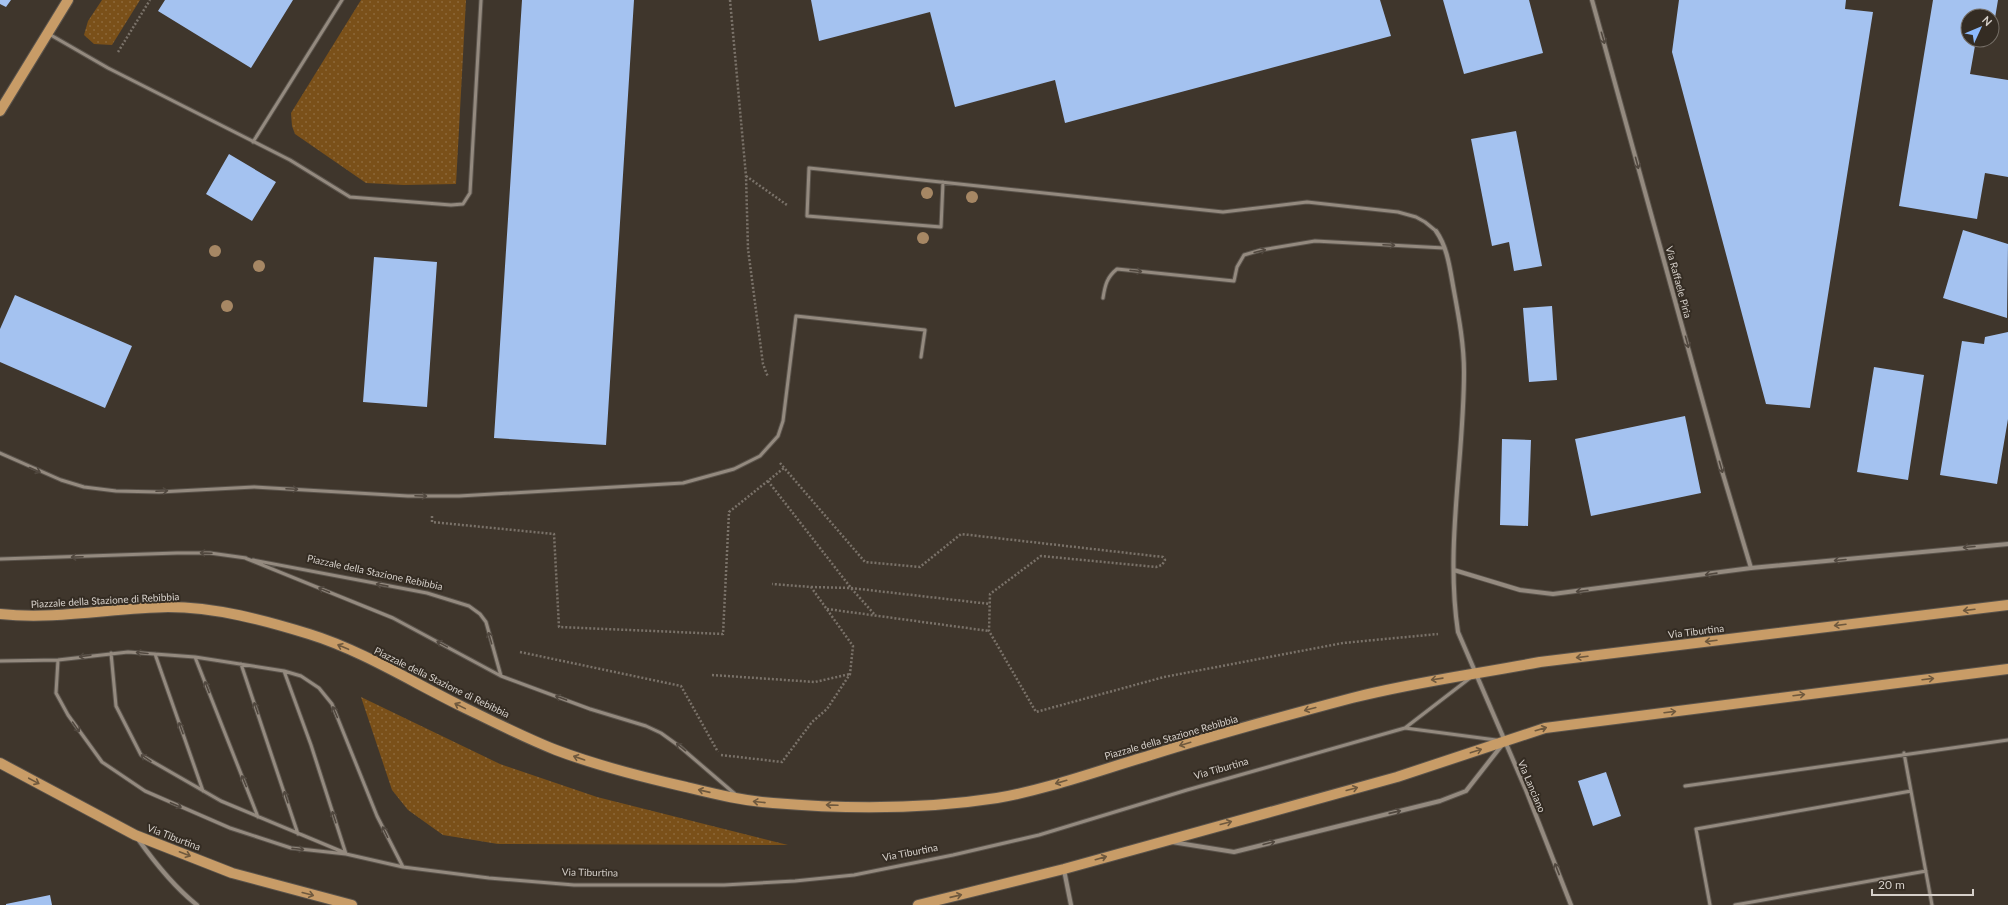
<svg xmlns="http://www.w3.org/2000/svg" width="2008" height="905" font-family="Lato,sans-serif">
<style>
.grass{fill:url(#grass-dots)}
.building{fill:#a4c2f0}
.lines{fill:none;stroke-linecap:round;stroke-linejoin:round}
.service-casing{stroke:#5a534b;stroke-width:5}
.minor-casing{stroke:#5a534b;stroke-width:6}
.primary-casing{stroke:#5a534b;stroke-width:12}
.path{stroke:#7a7269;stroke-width:2.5;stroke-dasharray:2 2;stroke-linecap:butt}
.service{stroke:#948a7f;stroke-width:3}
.minor{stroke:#948a7f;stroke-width:4}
.primary{stroke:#c89c67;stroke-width:10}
.tree{fill:#a68764}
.oneway{stroke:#51483f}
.oneway2{stroke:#6f593e}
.labels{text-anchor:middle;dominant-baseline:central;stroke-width:4;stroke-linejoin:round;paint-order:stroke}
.street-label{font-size:10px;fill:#d6d0ca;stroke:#342c23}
</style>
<defs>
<pattern id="grass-dots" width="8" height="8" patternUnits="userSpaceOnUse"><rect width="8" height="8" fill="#7a5019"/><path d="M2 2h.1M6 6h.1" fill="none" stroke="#8c6839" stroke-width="1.8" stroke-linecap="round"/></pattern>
</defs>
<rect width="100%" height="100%" fill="#3f362c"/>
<path class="grass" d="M102,0h38l-28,45 -18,-1 -10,-9 4,-14z
M361,0h105l-10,184 -52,1 -38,-2 -71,-49 -3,-8 -1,-13z
M361,697l139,67 97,33 191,48 -290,-1 -55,-9 -35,-25 -16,-20z"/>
<path class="building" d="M0,0h11l-5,7 -6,-3z
M165,0h128l-42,68 -93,-57z
M522,0h112l-28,445 -112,-7z
M811,0h569l11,36 -326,87 -10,-43 -100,27 -25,-95 -111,29z
M1443,0h86l14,53 -79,21z
M1679,0h167l-1,9 28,3 -63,396 -44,-4 -94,-352z
M1933,0h65l-5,30 -1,-14h-24v24h8l-6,34 38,6v97l-23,-4 -8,46 -78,-13z
M1516,131l26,135 -28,5 -5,-29 -17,4 -21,-107z
M229,154l47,28 -24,39 -46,-27z
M1963,230l45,14 -1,74 -64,-20z
M374,257l63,5 -10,145 -64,-5z
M15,295l117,51 -27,62 -105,-46v-33z
M1552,306l5,74 -28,2 -6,-74z
M2008,332v87l-11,65 -57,-9 22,-134 22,3 1,-7z
M1874,367l50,8 -16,105 -51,-8z
M1685,416l16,77 -110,23 -16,-77z
M1502,439l29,1 -3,86 -28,-1z
M1606,772l15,44 -28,10 -15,-45z
M50,895l2,10h-46v-1z"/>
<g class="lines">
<defs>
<path id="service" d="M49,34l59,34 182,92 60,37 101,8 12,-1 7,-11 11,-193
M253,142l89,-142
M943,182l-2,45 -134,-11 2,-48 414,44 84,-10 91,10 18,5 9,5 11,9
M1103,298c2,-13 4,-21 14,-29l117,12 3,-14 7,-12 17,-5 54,-9 129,7
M0,453l61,27 23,7 32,4 43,1 95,-5 154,9h51l224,-13 51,-14 26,-13 18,-20 5,-15 13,-105 129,14 -4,27
M245,558l148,60 108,58 89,33 56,17 15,7 18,13 56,48
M0,559l177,-6h33l36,5
M253,560l174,33 42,13 11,8 6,8 15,54
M111,653l5,53 25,49 80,46 122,51
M155,654l48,137
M195,657l63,160
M58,660l-2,33 12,22 34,47 43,29 85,37 61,20 55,6 57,13 86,11 85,7h150l71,-4 59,-6 99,-20 86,-20 148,-45 218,-62 65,-50
M0,661l58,-1 70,-8 67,5 89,14 17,5 18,12 13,16 45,112 26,51
M241,664l57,170
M284,671l27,74 35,109
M1405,728l91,12
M1904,753l28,152
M1685,786l323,-46
M1710,905l-14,-76 215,-38
M1735,905l191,-34"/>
<path id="minor" d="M1592,0l130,471 29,97
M1436,231c12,17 14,39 18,60 5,27 10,54 10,81 0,87 -19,174 -6,260l68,158 45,115
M1454,570l66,20 33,4 198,-26 257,-24
M138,839c17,24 35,47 59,66
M1172,842l62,10 206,-51 26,-10 36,-46
M1064,870l7,35"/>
<path id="primary" d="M0,111l68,-111
M0,614c56,6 112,-6 168,-7 47,0 96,13 141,27 52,16 103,48 152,72 31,15 62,31 95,44 42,16 86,27 130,37 29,7 57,14 87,16 71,6 153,6 224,-5 52,-9 103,-28 154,-43 66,-21 133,-39 201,-57 62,-16 125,-24 188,-36l468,-57
M0,763l135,72 97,38 120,32
M918,905l146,-36 333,-92 148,-49 463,-59"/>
</defs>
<use href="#service" class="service-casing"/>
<use href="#minor" class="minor-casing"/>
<use href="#primary" class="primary-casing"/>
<path class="path" d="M730,0l16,176 2,73 15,115 5,13
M118,52l32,-52
M746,176l41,29
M780,463l85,99 55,5 41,-33 202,23 2,3 -3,5 -6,2 -115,-11 -51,38 -1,37 47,81 128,-35 179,-34 95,-9
M768,481l83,107 25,28
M432,516v6l122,12 5,93 164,7 6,-122 55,-44
M811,587l40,1 139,16
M827,609l162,22
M520,652l161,34 37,66
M712,675l103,7 35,-8
M721,755l61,7 30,-40 15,-13 23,-35 3,-28 -42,-59 -39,-3"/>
<use href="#service" class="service"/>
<use href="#minor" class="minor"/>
<use href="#primary" class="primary"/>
</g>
<g class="tree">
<circle cx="927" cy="193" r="6"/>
<circle cx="972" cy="197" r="6"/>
<circle cx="923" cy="238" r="6"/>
<circle cx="215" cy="251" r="6"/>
<circle cx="259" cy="266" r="6"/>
<circle cx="227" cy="306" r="6"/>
</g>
<defs><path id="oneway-shaft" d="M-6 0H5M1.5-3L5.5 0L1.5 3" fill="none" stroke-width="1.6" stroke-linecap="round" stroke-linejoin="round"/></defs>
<g class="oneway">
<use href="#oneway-shaft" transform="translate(1603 38) rotate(74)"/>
<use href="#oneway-shaft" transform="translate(1637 163) rotate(75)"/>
<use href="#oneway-shaft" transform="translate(1389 245) rotate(3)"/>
<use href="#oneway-shaft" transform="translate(1260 251) rotate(-14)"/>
<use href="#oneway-shaft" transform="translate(1136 271) rotate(6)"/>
<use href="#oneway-shaft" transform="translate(1687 342) rotate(75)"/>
<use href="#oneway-shaft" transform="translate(1721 467) rotate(74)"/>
<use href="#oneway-shaft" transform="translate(35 470) rotate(24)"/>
<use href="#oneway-shaft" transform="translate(292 489) rotate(3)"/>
<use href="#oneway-shaft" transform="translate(162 491) rotate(-3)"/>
<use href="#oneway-shaft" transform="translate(421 496) rotate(2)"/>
<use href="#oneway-shaft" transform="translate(1969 547) rotate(175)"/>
<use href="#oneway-shaft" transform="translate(206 553) rotate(-178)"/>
<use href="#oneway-shaft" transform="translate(77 557) rotate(178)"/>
<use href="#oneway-shaft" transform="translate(1840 560) rotate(175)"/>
<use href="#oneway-shaft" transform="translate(1711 574) rotate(172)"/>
<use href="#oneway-shaft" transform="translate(382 585) rotate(-169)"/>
<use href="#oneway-shaft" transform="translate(324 590) rotate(-158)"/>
<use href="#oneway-shaft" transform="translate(1582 591) rotate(173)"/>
<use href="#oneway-shaft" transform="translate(490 638) rotate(-106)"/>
<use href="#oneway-shaft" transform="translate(442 644) rotate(-151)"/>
<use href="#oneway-shaft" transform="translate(142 653) rotate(-175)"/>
<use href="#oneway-shaft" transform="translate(85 656) rotate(172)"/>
<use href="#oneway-shaft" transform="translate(207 687) rotate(-111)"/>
<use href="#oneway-shaft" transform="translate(561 698) rotate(-160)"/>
<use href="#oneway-shaft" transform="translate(256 708) rotate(-109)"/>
<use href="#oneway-shaft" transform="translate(335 712) rotate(-113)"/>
<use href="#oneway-shaft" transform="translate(76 727) rotate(55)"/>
<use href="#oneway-shaft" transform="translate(181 728) rotate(-110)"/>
<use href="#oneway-shaft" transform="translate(681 747) rotate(-141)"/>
<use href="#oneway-shaft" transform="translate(146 758) rotate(-146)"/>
<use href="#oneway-shaft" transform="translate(244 781) rotate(-112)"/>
<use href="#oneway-shaft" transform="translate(286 797) rotate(-108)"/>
<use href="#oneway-shaft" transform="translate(176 805) rotate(23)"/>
<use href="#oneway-shaft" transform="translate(1395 812) rotate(-13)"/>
<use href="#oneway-shaft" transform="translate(334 817) rotate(-108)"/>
<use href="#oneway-shaft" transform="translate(385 832) rotate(-116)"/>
<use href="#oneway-shaft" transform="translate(1269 843) rotate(-14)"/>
<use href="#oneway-shaft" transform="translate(298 849) rotate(6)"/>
<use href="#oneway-shaft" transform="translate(1557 869) rotate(-111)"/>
</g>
<g class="oneway2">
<use href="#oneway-shaft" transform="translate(1969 610) rotate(173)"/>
<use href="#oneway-shaft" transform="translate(1840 625) rotate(173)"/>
<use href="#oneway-shaft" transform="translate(1711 641) rotate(173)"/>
<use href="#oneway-shaft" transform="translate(343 647) rotate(-157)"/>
<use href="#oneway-shaft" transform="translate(1582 657) rotate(173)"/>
<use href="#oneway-shaft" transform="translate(1437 679) rotate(172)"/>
<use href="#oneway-shaft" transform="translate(1928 679) rotate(-7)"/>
<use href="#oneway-shaft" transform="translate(1799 695) rotate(-7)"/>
<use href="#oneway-shaft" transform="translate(460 706) rotate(-154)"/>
<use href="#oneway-shaft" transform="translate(1310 709) rotate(165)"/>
<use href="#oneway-shaft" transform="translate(1670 712) rotate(-7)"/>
<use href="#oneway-shaft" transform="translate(1541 729) rotate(-16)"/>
<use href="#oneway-shaft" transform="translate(1185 744) rotate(163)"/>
<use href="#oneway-shaft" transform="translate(1476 751) rotate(-18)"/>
<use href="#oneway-shaft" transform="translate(579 758) rotate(-161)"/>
<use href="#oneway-shaft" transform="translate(34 781) rotate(28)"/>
<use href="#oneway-shaft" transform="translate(1061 782) rotate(164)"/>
<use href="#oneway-shaft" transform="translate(1352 789) rotate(-15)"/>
<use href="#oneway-shaft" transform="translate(704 791) rotate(-167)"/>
<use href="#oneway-shaft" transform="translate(759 802) rotate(-174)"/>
<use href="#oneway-shaft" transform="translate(832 805) rotate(-178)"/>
<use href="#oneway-shaft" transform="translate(1226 823) rotate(-15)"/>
<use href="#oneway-shaft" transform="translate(185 854) rotate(21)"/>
<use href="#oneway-shaft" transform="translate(1101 858) rotate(-16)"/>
<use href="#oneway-shaft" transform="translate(308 894) rotate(15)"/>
<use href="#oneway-shaft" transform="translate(956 896) rotate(-13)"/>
</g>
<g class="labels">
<g class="street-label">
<text transform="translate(1679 282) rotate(75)">Via Raffaele Piria</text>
<text transform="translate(375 572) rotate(12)">Piazzale della Stazione Rebibbia</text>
<text transform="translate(105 600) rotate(-3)">Piazzale della Stazione di Rebibbia</text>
<text transform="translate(1696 631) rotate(-7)">Via Tiburtina</text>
<text transform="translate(442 682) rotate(26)">Piazzale della Stazione di Rebibbia</text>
<text transform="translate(1171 737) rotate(-16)">Piazzale della Stazione Rebibbia</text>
<text transform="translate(1221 768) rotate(-16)">Via Tiburtina</text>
<text transform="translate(1532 786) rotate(67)">Via Lanciano</text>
<text transform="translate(174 837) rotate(21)">Via Tiburtina</text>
<text transform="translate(910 852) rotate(-11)">Via Tiburtina</text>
<text transform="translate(590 872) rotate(1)">Via Tiburtina</text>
</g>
</g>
<g transform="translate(1980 28) rotate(46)"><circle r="19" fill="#342c23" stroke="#756e66"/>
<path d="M0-3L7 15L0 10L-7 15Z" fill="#8cb9fc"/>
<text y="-6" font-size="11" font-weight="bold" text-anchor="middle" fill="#d6d0ca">N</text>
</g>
<path d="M1872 889v6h101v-6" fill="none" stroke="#d6d0ca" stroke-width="2"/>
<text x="1878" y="889" font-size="12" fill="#d6d0ca" stroke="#342c23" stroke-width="3" paint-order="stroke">20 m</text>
</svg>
